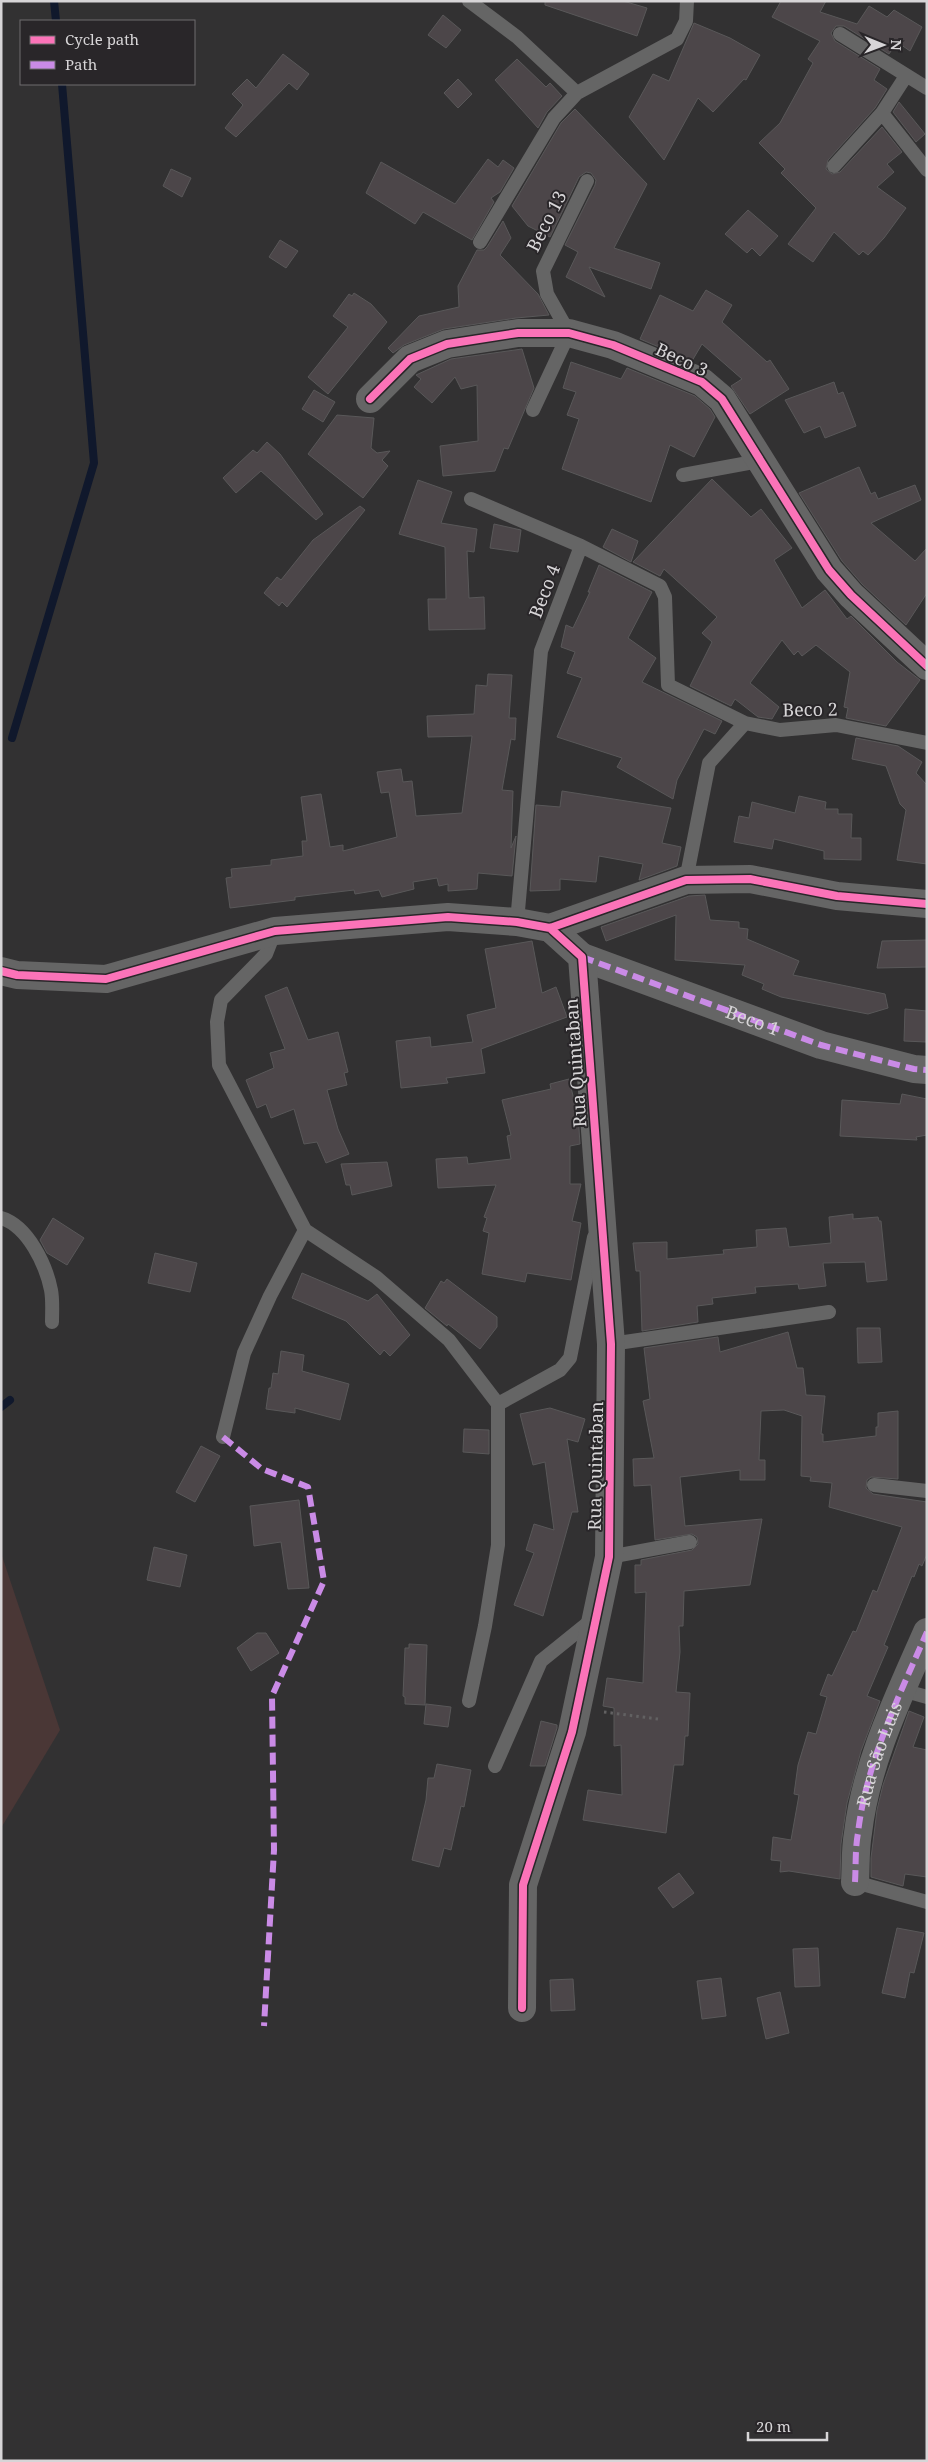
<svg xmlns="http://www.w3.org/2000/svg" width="928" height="2462" font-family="'Noto Serif',serif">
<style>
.green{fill:#4a3736}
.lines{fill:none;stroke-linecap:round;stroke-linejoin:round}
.stream{stroke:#10182c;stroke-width:8}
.building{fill:#4c4649;stroke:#595859}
.path{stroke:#626162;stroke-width:3;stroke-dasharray:2.5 4;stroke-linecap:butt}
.lane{stroke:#656565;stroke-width:14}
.street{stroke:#656565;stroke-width:28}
.quiet{stroke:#ca8be6;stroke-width:6;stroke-dasharray:12 6;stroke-linecap:butt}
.cycleway-casing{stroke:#292629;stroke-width:11}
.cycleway{stroke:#fb73b8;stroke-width:8}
.labels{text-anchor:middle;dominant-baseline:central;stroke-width:4;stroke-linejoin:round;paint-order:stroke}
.street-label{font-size:18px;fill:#d7d5d7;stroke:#292629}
</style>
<rect width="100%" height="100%" fill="#323132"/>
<path class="green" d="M1,1553l59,177 -59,98z"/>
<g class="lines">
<path class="stream" d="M54,1l2,20
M12,738l82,-275 -32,-379
M1,1407l9,-7"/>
</g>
<path class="building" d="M545,1h78l24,7 -10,28 -92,-31z
M781,1h45l-6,11 37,12 12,-18 18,11 7,-7 28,17 -12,24 -13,-9 -8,12 -45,-28h-8l-5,7 4,8 45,28 -6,11 13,9 -12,19 -47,52 -2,9 6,5 8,-2 42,-45 20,25 -15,12 7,8 -17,15 29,21 -22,30 -16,17 -5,-4 -4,4 -25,-23 -21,30 -25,-18 28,-36 -35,-35 4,-4 -26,-26 21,-20 33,-60 -5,-4 12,-18 -48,-24z
M443,15l18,15 -15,18 -18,-13z
M694,23l36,15 30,17 -14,25 -2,-1 -31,33 -15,-14 -34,62 -35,-43 24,-43 16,7z
M283,54l26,20 -12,16 -8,-7 -53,54 -11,-9 18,-23 -11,-11 15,-15 9,9z
M517,59l29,28 4,-4 12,13 -15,16 -9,16 -43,-48z
M458,79l14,15 -14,14 -14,-15z
M899,102l26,32 -9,8 -23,-30z
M575,109l72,75 -33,64 46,15 -9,26 -62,-22 16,30 -39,-20 12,-25 -13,-7 30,-60 1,-5 -5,-7 -5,-1 -7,5 -29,60 -22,-11 -16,-20 49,-83z
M488,159l10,8 5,-7 11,8 -14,24 -9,6 3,4 -22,38 -49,-28 -8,12 -49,-31 15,-31 74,42z
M171,169l20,9 -9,19 -19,-11z
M748,210l30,26 -18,20 -8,-8 -5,5 -22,-19z
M503,221l8,17 -11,17 38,39 11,21 -33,3 -72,11 -40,16 -11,8 -5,-5 31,-32 40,-9 -1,-21 19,-36h7l3,-3z
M280,240l18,11 -12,17 -17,-11z
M706,290l26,15 -10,17 45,40 3,-2 19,29 -39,25 -19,-28 11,-7 -40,-35 -10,17 -52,-22 20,-44 33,16z
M354,293l17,11 16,18 -59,72 -20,-17 40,-50 -15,-11 16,-22 3,2z
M522,349l12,39 -26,61 -4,-1 -9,23 -52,5 -3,-30 38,-5 -1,-56 -16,4 -6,-12 -23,26 -18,-16 7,-8 -5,-4 35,-16z
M571,362l50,17 6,-11 68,28 15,13 5,8 -21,40 -24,-12 -19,57 -89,-33 17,-50 -12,-4 9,-23 -13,-4z
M834,382l4,12 5,-2 13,34 -31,12 -5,-12 -16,7 -19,-33z
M314,390l21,12 -12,20 -21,-13z
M337,415l37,3 -3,30 6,5 13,-2 -8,9 6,6 -25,32 -55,-44z
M267,442l13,12 43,60 -7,6 -55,-49 -25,22 -13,-15 30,-28 4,3z
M859,467l12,27 4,-2 3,7 37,-14 6,15 -50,23 44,38 12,-13v45l-21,32 -44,-41 -20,-23 -43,-68z
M712,479l39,38 10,-8 31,39 -18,12 28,48 23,-18 22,29 4,-3 46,46 23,18 -34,46 -40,-8 2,-10 -4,-1 6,-35 -34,-27 -14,11 -4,-5 -4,4 -12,-15 -32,43 29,24 -7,12 -14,-2 -23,-18 -4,7 -41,-20 22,-44 -10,-9 15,-16 -53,-48 -4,7 -27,-14z
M418,480l34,12 -11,31 36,6 -3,23 -7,-1 2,47 15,-1 1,32 -56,1 -1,-31h18l-1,-52 -46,-13z
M360,506l5,4 -78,97 -5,-5 -3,4 -15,-13 13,-16 4,3 32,-40z
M494,524l27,6 -3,22 -28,-4z
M612,529l26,12 -7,21 -28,-15z
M599,565l53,27 -24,46 28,20 -14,24 80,39 -7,13 -11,-5 -27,51 -4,19 -56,-32 5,-9 -65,-21 25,-59 -15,-5 8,-21 -14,-5 5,-22 7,3 17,-36h-2z
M488,674l24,1 -3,43h7l-1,22 -4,-1 -9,51 11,1 -2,57 5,-12 -4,40 -34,-3 -1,16 -29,2v-7l-9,2 -2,-8 -24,4 1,7 -32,8 -3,-7 -24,4 -1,-4 -59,7v3l-65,8 -4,-30 6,-1 -1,-8 40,-4v-5l32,-4 -1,-15h5l-6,-44 20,-3 9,53 13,-2v6l54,-14 -8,-45 -8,1 -4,-21 24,-3 2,13 9,-1 4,35 46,-3 10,-77 -44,1 -1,-21 47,-2 2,-29 11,1z
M856,738l42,8 24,16 -6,11 11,12v79l-30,-4 9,-50 -6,-6 -14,-38 -34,-7z
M562,791l109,17 -9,35 19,4 -4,19 -38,14 4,-16 -44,-8 -3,26 -36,-3v11l-30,1 6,-86 24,2z
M799,796l27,6 -1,7h13v5h14l-1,24h10v22l-37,-1v-8l-50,-12 -2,10 -38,-7 5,-26 10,2 3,-16 43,11z
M705,895l5,25 29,2v6l9,1 -1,10 52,22 -6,14 92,19 3,14 -20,6 -87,-17 -19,-8 2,-5 -22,-9 3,-10 -70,-5 1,-45 -70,26 -5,-14 88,-31z
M927,940v27l-50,1 5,-27z
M532,941l10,52 14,-6 11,30 -86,32 4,24 -39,5 2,5 -47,5 -5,-47 34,-4 1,10 42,-5 -6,-27 29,-7 -11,-59z
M287,987l21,53 30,-8 10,40 -4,1 3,12 -20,5 11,39 11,25 -23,9 -9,-21 -13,2 -10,-35 -23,9 -5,-14 -9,4 -11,-28 28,-12 -4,-15 15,-4 -20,-53z
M905,1009l22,2 -1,31 -22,-1z
M569,1079l5,21 3,-1 3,45 -10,2v38h11l-9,37 9,2 -10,57 -44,-7 -2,9 -43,-8 7,-41 -6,-2 4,-13 -3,-1 12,-32 -58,3 -2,-29 31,-2 1,7 43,-5 -4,-23 4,-1 -9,-35 49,-11 -1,-5z
M902,1094l25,5v36l-11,2 1,3 -77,-4 2,-36 58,4z
M387,1162l5,24 -40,9 -2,-10h-4l-5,-21z
M853,1214v5l25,-2 1,4h2l6,59 -20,2 -2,-20 -42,1 3,23 -27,3 -1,-5 -43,3 1,6 -44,5 1,6 -16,2 1,16 -56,9 -2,-60h-4l-3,-28 34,-1v17l57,-5 -1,-4 34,-3 -1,-17 30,-2 3,19 42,-4 -2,-26z
M53,1218l31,20 -17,27 -20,-12 -7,-13z
M155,1253l42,10 -7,29 -42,-9z
M302,1273l66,28 9,-7 33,41 -20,21 -6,-6 -4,5 -34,-34 -54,-23z
M447,1279l50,38v10l-17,22 -32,-25 -1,2 -22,-18 16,-27 3,2z
M857,1328h23l2,34 -24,1z
M788,1332l9,36h6l3,27 19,1 -4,38h2v8l53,-6v-9h2v-14l20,-2v68l-27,-2 -4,3 -1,8 7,6 54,8v52l-5,12 -3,-2 -5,13 -2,-1 -28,69 4,2 -21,49 13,5 -19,50 -14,52 -6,41 -1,35 -51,-8 -9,1 1,-11 -10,-1 2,-23 18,3 8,-45 -5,-1 4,-29 10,-33 8,2 11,-37 -7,-2 8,-21 4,2 21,-45 3,1 17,-42 4,2 25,-65 -73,-20 3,-24 -22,-2 1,-4 -10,-1 1,-60 -18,-6 -23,1 -2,49h6v20h-25v-10l-60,7 5,49 77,-7 -12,66 -66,6 -1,35h-4l1,26 -4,40 14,1 -2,43h-3l-2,29h-9l-8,68 -83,-13 5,-30 34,5 -1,-50 -7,1v-38l-11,-2 4,-28 36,5 3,-91 -11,1v-28h6v-5l51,-10 6,-6 -1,-7 -5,-3 -37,6 -4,-55 -17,1 -1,-27 21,-1 -11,-57 7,-2 -6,-51 74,-11 2,15z
M281,1351l23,4 -2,16 47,13 -9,36 -45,-12v5l-29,-4 3,-21h2l2,-15 5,1z
M550,1408l35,11 -7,23 -11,-3 11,73h-6l-29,104 -29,-11 20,-52 -8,-3 8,-26 20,6 -9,-68 -12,3 -13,-51z
M464,1429l25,1v24l-26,-2z
M201,1446l19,10 -25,46 -19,-10z
M299,1500l10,88 -21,1 -7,-47 -27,4 -4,-40z
M154,1547l33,8 -7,32 -33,-7z
M257,1633h9l13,20 -28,18 -14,-23z
M409,1644l18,1 -2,60 -20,-1v-7l-2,-1 2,-48h4z
M426,1704l25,3 -3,20 -24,-3z
M909,1711l15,6 -11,30 14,3v127l-22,-3 -2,12 -32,-9v-19l6,-48 6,-25z
M541,1721l16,4v3l-12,38h-15z
M437,1764l34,6 -7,37 -3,-1 -10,44 -7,-2 -5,19 -27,-7 14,-60 2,-22h6z
M679,1873l15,20 -21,15 -15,-20z
M897,1928l27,5 -10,40 -4,-1 -5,26 -23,-5z
M818,1948l2,38 -25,1 -2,-38z
M721,1978l5,38 -24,3 -5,-38z
M573,1979l2,31 -24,1 -1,-31z
M780,1992l9,41 -23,6 -9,-41z"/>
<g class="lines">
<path class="path" d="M604,1712l54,7"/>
<path class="lane" d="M469,1l48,36 60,56
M840,34l87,54
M882,113l45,57
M834,166l48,-53 24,-37
M480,242l74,-124 23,-25 100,-54 9,-18 1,-20
M533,410l36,-77 -22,-39 -4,-23 44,-90
M683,475l76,-14
M471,499l110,47 79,40 5,11 3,88 77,38
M686,880l23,-117 36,-40 35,7 56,-5 91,18
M517,922l24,-271 40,-105
M275,931l-9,23 -45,46 -4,22 2,43 86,165 71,47 73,63 49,64
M1,1218c27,8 45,47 50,72 2,10 1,22 1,32
M611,1344l218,-32
M223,1437l21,-84 26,-57 35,-66
M874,1485l53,6
M609,1557l81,-15
M902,1690l25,7
M469,1701l16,-75 13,-81v-141l62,-34 10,-12 24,-121
M495,1766l46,-105 52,-42
M855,1882l72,20"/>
<g class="street">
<path d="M370,399l40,-40 37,-15 71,-11h51l44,12 89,37 20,17 107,171 22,25 76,71"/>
<path d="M582,957l239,88 93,24 13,1"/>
<path d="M1,971l16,4 89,4 169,-48 173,-14 69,5 33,6 136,-48 64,-1 87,17 90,8"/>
<path id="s1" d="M855,1882c1,-16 0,-33 3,-49 8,-70 41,-137 69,-201"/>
<path d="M522,2008l1,-123 49,-153 37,-175 2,-213 -29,-387 -32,-29"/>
</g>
<g class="quiet">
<path id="s2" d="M582,957l239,88 93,24 13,1"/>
<path d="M223,1437l39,32 46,18 16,94 -52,115 2,154 -10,176"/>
<path d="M855,1882c1,-16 0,-33 3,-49 8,-70 41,-137 69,-201"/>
</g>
<defs>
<path id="cycleway" d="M370,399l40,-40 37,-15 71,-11h51l44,12 89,37 20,17 107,171 22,25 76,71
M1,971l16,4 89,4 169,-48 173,-14 69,5 33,6 136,-48 64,-1 87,17 90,8
M522,2008l1,-123 49,-153 37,-175 2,-213 -29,-387 -32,-29"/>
</defs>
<use href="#cycleway" class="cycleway-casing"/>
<use href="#cycleway" class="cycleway"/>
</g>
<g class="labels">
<g class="street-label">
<text transform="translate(546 221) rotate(-63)">Beco 13</text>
<text transform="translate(682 359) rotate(25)">Beco 3</text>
<text transform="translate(544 591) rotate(-69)">Beco 4</text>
<text transform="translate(810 709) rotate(-1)">Beco 2</text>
<text stroke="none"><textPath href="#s2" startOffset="182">Beco 1</textPath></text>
<text transform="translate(575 1063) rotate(-94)">Rua Quintaban</text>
<text transform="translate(595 1466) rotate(-89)">Rua Quintaban</text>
<text stroke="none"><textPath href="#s1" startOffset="131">Rua São Luis</textPath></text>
</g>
</g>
<rect width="928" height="2462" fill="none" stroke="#d7d5d7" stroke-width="5"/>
<rect x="20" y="20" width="175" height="65" fill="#292629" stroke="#6f6c6f"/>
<rect x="30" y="36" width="25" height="8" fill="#fb73b8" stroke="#6f6c6f"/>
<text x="65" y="45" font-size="15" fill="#d7d5d7">Cycle path</text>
<rect x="30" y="61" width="25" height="8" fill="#ca8be6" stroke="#6f6c6f"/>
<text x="65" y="70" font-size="15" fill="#d7d5d7">Path</text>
<g transform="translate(883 45) rotate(91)" stroke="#292629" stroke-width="4" paint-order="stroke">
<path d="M0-4L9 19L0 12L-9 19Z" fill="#d7d5d7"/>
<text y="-8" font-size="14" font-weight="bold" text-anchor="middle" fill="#d7d5d7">N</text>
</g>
<path d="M748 2432v8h79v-8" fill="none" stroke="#d7d5d7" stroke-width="2.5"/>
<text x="756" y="2432" font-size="15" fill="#d7d5d7" stroke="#292629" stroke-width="4" paint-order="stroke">20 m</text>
</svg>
